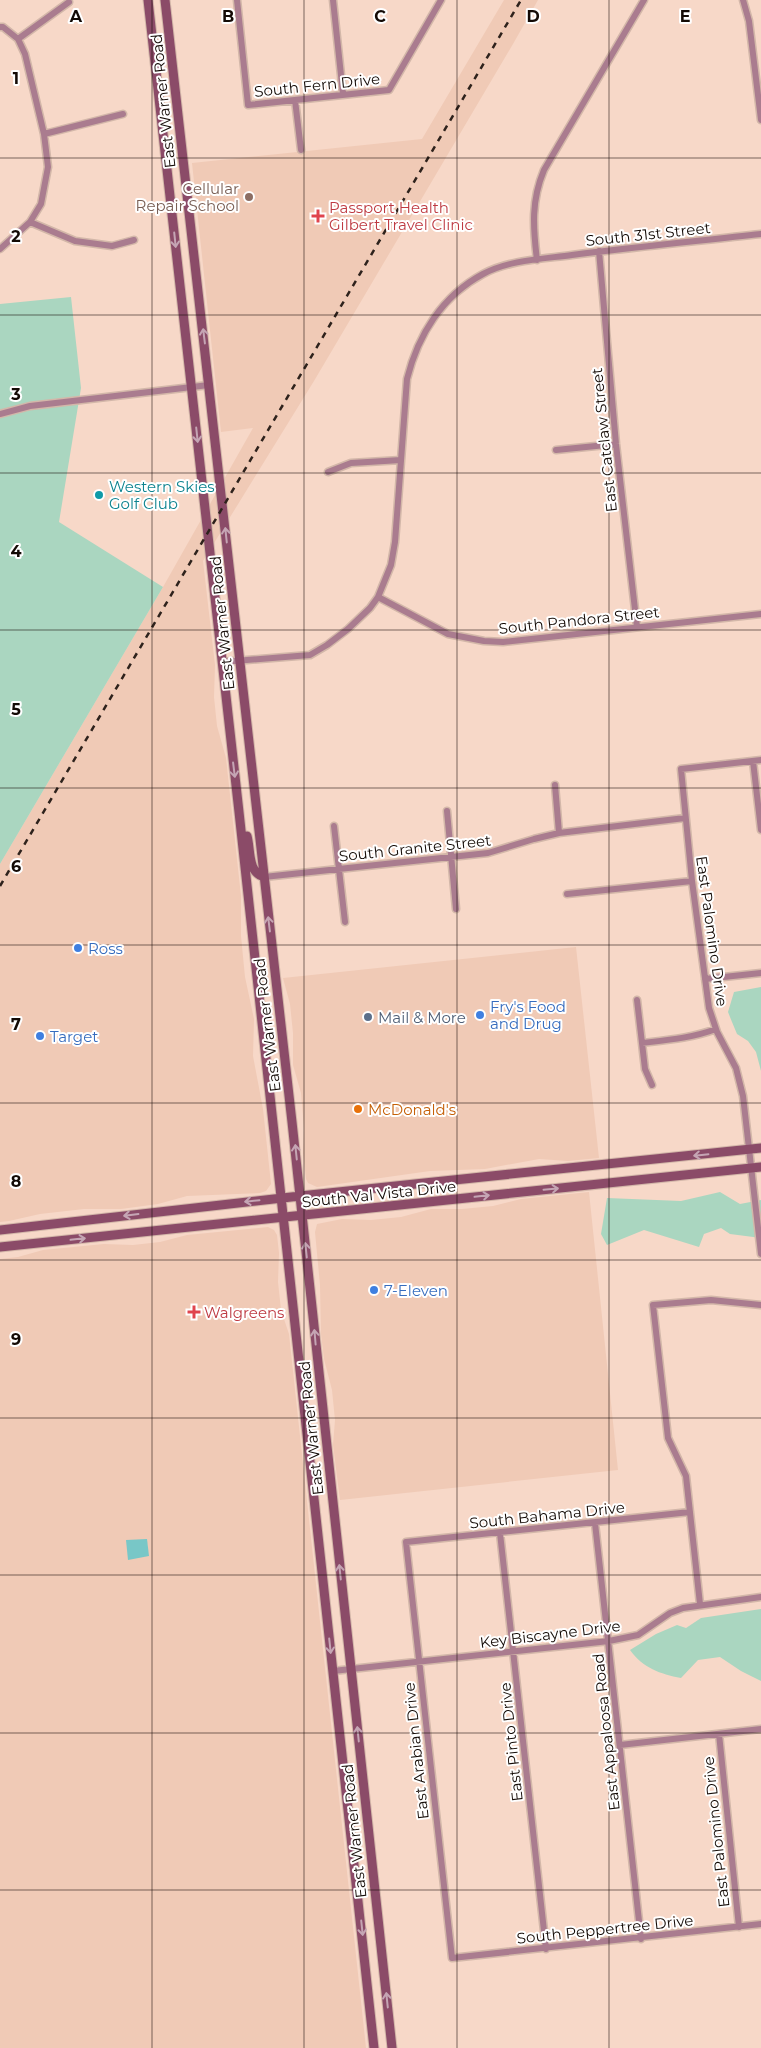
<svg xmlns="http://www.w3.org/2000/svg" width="761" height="2048" font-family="Montserrat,sans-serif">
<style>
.built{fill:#f0cab6}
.green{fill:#aad6c0}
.water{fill:#78c7c7}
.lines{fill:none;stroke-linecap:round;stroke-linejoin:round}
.street-casing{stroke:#d3b7a9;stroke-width:9}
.secondary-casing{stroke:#d3b7a9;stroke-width:11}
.street{stroke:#aa7c8f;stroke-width:6}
.secondary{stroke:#8b4b68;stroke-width:9}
.rail{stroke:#2e221c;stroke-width:2.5;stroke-dasharray:6 6;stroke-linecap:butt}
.oneway{stroke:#c5a5b4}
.grid{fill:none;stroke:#130a05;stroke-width:1;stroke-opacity:0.55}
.education-dot{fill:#8d6e63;stroke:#fff;stroke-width:2}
.health-dot{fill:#e0444e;stroke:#fff;stroke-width:2}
.culture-dot{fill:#0f9aa8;stroke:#fff;stroke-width:2}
.shop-dot{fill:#3f7fe0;stroke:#fff;stroke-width:2}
.service-dot{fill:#5c6f8a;stroke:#fff;stroke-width:2}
.food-dot{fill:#e8710a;stroke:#fff;stroke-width:2}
.labels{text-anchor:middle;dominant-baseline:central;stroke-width:4;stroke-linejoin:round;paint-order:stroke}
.street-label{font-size:15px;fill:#130a05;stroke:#fff}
.education-label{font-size:15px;fill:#785e54;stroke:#fff;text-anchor:end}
.health-label{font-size:15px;fill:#be3a42;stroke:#fff;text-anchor:start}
.culture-label{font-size:15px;fill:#0d838f;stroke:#fff;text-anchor:start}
.shop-label{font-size:15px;fill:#366cbe;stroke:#fff;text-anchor:start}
.service-label{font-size:15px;fill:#4e5e75;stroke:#fff;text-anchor:start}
.food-label{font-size:15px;fill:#c56008;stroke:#fff;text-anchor:start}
.grid-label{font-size:16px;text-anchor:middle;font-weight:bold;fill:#130a05;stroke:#fff;stroke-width:4;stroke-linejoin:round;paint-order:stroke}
</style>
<rect width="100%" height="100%" fill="#f7d8c8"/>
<path class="built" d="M504,0h34l-25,44 -199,337 -111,180 12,104 -1,32 3,29 9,32 15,138v40l4,41 9,42 -1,37 10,53 8,75 -5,7 -6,2 -73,3 -29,8 -37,5h-37l-44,5 -31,7 -9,1v-358l163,-277 90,-159 -32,4 -29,-269 230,-24z
M576,947l23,211 -31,3 -29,-2 -54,10 -55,2 -113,16 -9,-4 -2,-4 -3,-26 1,-24 -3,-36 -8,-28v-32l-3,-29 -7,-26z
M589,1192l29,278 -278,30 -7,-55 2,-25 -3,-30 -8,-31 -3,-25 -1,-49 -5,-53 2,-8 25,-5 29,1 30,-3 30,-8h31l31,-3 28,-7z
M268,1227l6,3 3,5 2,18 -1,29 3,28 8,24 77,714h-366v-789l18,-2 25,-7 61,-6 29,1 27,-3 27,-7z"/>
<path class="green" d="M71,297l10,91 -22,134 104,65 -163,277v-560z
M761,987v84l-5,-19 -8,-11 -11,-7 -5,-12 -4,-10 6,-20z
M720,1192l20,12 21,-4v38l-31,-4 -9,-6 -17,6 -5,13 -55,-17 -37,15 -6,-11 6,-36 74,3z
M761,1609v72l-20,-10 -21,-14 -22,3 -17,18c-21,-4 -38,-10 -51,-28l26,-16 21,-9 9,3 15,-10z"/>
<path class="water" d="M147,1539l2,17 -21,4 -2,-20z"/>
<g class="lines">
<defs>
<path id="street" d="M237,0l11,105 141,-15 52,-90
M333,0l10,94
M743,0l6,21 12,99
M0,27h3l15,12 7,15 19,80 4,33 -7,37 -11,18 -30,27
M18,39l51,-37
M295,100l6,50
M44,134l79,-20
M30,222l45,19 37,5 22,-6
M599,251l17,193 21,183
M537,260c-4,-33 -6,-59 7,-90l100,-170
M0,414l30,-8 179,-21
M556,450l60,-6
M328,472l23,-9 50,-3
M378,597l70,37 36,7 19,1 258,-28
M222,662l88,-7 17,-10 21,-16 22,-21 8,-11 13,-32 4,-23 12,-163c11,-44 35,-83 76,-105 26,-14 59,-15 89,-19 63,-8 126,-14 189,-21
M761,760l-80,9 11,112 17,127 8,24 19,36 7,28 18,158
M753,761l8,69
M555,785l4,48
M447,811l9,98
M334,826l11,96
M264,877l224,-24 46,-14 25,-6 126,-15
M567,894l125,-13
M705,979l56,-6
M637,1000l8,69 7,16
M642,1043c26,-3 50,-5 74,-14
M690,1512l-284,30 46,416 309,-34
M595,1523l46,416
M500,1533l46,416
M700,1604l-14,-128 -18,-38 -15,-133 58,-5 50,5
M333,1671l276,-30 29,-6 32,-22 13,-5 78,-11
M719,1734l20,193
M620,1745l141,-16"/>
<path id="secondary" d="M148,0l91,812 135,1236
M165,0l127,1122 100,926
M247,836c4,14 0,36 17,41
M0,1230l300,-34 461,-48
M0,1247l761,-80"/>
</defs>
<use href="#street" class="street-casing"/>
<use href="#secondary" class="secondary-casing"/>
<use href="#street" class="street"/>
<use href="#secondary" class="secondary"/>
<path class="rail" d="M0,886l521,-886"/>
</g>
<defs><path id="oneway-shaft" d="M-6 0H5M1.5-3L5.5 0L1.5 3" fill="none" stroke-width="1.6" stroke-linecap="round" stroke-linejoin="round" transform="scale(1.25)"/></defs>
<g class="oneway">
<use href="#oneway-shaft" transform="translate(175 240) rotate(84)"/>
<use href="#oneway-shaft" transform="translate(204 336) rotate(-97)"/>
<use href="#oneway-shaft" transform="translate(197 435) rotate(84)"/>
<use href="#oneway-shaft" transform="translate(226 535) rotate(-96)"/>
<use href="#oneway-shaft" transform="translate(234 770) rotate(83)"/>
<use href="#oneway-shaft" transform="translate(269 924) rotate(-97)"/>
<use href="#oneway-shaft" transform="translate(296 1152) rotate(-96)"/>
<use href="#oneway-shaft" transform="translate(701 1155) rotate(174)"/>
<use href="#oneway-shaft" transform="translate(551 1189) rotate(-5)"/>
<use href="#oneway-shaft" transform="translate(482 1196) rotate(-6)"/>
<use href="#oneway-shaft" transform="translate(252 1201) rotate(174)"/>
<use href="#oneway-shaft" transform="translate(131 1215) rotate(173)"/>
<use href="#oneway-shaft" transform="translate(78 1239) rotate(-6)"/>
<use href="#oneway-shaft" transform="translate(306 1250) rotate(-96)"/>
<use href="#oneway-shaft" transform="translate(315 1337) rotate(-95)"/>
<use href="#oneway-shaft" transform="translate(340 1572) rotate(-96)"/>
<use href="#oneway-shaft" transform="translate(330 1646) rotate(84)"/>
<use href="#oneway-shaft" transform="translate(358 1734) rotate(-96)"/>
<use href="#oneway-shaft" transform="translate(362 1928) rotate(84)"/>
<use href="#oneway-shaft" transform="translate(387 2000) rotate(-96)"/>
</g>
<path class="grid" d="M152,0v2048M304,0v2048M457,0v2048M609,0v2048M0,158h761M0,315h761M0,473h761M0,630h761M0,788h761M0,945h761M0,1103h761M0,1260h761M0,1418h761M0,1575h761M0,1733h761M0,1890h761"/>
<circle class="education-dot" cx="249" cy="197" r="5"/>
<g class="health-dot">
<path d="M315.5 208.5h5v5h5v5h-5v5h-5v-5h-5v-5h5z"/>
<path d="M191.5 1304.5h5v5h5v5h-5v5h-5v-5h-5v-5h5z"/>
</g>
<circle class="culture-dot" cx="99" cy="495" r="5"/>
<g class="shop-dot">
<circle cx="78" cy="948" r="5"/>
<circle cx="480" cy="1015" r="5"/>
<circle cx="40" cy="1036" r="5"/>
<circle cx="374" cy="1290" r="5"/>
</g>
<circle class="service-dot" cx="368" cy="1017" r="5"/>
<circle class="food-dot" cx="358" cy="1109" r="5"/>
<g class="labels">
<g class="street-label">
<text transform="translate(317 85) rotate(-6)">South Fern Drive</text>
<text transform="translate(163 101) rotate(-96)">East Warner Road</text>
<text transform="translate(648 234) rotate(-6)">South 31st Street</text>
<text transform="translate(604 440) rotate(-96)">East Catclaw Street</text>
<text transform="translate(579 620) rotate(-6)">South Pandora Street</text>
<text transform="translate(222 623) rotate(-96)">East Warner Road</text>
<text transform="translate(415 848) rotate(-6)">South Granite Street</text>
<text transform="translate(712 931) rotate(82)">East Palomino Drive</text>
<text transform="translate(267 1025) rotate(-97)">East Warner Road</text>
<text transform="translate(379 1194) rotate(-6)">South Val Vista Drive</text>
<text transform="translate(311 1428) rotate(-96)">East Warner Road</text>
<text transform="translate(547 1515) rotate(-6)">South Bahama Drive</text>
<text transform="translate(550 1634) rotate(-7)">Key Biscayne Drive</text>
<text transform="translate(606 1732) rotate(-96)">East Appaloosa Road</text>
<text transform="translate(511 1742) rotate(-96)">East Pinto Drive</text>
<text transform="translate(416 1751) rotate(-96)">East Arabian Drive</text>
<text transform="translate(354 1831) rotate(-96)">East Warner Road</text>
<text transform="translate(716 1832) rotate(-96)">East Palomino Drive</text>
<text transform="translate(605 1929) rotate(-6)">South Peppertree Drive</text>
</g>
<g class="education-label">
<text x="239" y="188">Cellular<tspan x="239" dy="17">Repair School</tspan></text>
</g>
<g class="health-label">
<text x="329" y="207">Passport Health<tspan x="329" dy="17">Gilbert Travel Clinic</tspan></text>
<text x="204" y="1312">Walgreens</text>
</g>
<g class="culture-label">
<text x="109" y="486">Western Skies<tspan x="109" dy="17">Golf Club</tspan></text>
</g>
<g class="shop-label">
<text x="88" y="948">Ross</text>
<text x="490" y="1006">Fry's Food<tspan x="490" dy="17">and Drug</tspan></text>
<text x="50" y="1036">Target</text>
<text x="384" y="1290">7-Eleven</text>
</g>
<g class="service-label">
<text x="378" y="1017">Mail &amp; More</text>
</g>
<g class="food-label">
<text x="368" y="1109">McDonald's</text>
</g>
</g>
<g class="grid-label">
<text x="76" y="22">A</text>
<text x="228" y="22">B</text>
<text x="380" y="22">C</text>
<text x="533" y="22">D</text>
<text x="685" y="22">E</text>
<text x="16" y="84">1</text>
<text x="16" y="242">2</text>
<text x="16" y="400">3</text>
<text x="16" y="557">4</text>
<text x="16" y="715">5</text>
<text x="16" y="872">6</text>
<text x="16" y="1030">7</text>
<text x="16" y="1187">8</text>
<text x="16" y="1345">9</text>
</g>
</svg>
